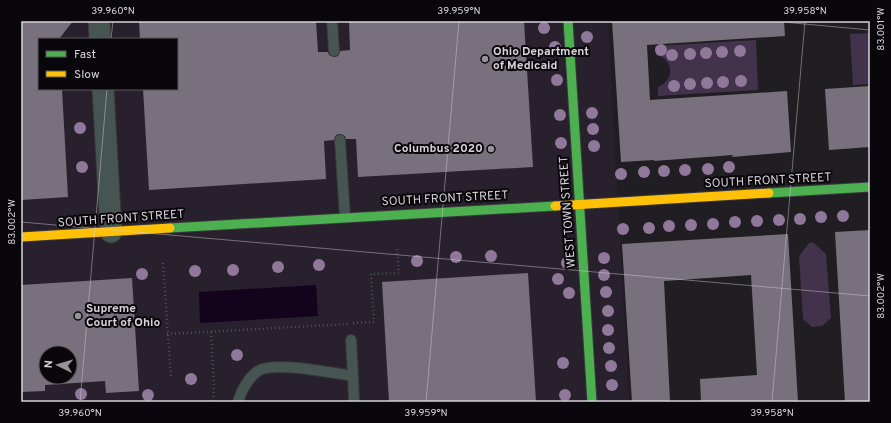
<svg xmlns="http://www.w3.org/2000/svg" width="891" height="423" font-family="Overpass,sans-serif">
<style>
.built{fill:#28202c;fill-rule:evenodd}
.green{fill:#43324b}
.water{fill:#13031d}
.building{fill:#78707c;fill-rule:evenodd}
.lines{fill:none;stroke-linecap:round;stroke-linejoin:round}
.lane-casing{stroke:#39383b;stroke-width:12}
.street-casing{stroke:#39383b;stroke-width:23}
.fast-casing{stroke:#39383b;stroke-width:11}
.slow-casing{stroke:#39383b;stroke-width:11}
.path{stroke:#495251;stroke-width:2.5;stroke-dasharray:1 3;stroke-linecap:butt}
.lane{stroke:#475552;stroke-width:10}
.street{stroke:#475552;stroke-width:21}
.fast{stroke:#4caf50;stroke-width:9}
.slow{stroke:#ffc107;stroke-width:9}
.tree{fill:#8f789a}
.ticks{fill:none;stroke:#d6d2d8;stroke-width:1;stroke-opacity:0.45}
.poi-dot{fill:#969398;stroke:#09070b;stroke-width:1.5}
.labels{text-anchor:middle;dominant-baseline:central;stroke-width:4;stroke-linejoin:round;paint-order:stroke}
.poi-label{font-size:12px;font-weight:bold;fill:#d6d2d8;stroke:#09070b;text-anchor:start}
.street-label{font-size:12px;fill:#d6d2d8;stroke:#09070b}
.neatline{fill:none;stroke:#d6d2d8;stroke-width:1.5}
.ticks-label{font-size:10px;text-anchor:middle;fill:#d6d2d8}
</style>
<rect width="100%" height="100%" fill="#201e22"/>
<path class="built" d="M21,21h587l21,381h-608zM39,39h138v50h-138zM46,353h24v24h-24z"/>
<path class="green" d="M870,33v51l-17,1 -3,-51z
M756,40l2,50 -100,6v-9c17,-7 16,-28 -2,-32l-1,-9z
M810,242l4,1 12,11 5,64 -9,8 -10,1 -9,-8 -4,-63z"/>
<path class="water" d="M316,285l2,31 -118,7 -1,-31z"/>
<path class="building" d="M21,21h52l-14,18h-20v50h23l6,108 -47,3z
M139,21h177l2,31h10l1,3 5,2 4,-1 2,-5 10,-1 -1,-29h175l9,146 -175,10 -2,-38h-10l-1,-3 -5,-2 -4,1 -2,5 -10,1 2,38 -177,11 -6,-101h34v-50h-37z
M612,21h172l1,15 -138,9 3,55 137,-9 4,61 -59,5 1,-2 -79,6v-1l-33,2z
M870,86v61l-41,3 -4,-61z
M870,230v172h-25l-10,-170z
M788,234l10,168h-97l-1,-23 57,-4 -6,-100 -87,6 6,121h-38l-10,-158z
M528,273l8,129h-147l-7,-120z
M132,278l7,113 -33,2 -1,-12 -60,4v6l-24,1v-107zM46,353h24v24h-24z"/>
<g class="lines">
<defs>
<path id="lane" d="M332,21l2,30
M340,140l5,77
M353,376l1,24
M238,402c3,-11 10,-24 20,-31 17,-10 74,2 95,5l-2,-36"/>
<path id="street" d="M99,21l1,18
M103,89l8,143"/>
<path id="fast" d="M568,21l24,381
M769,193l101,-6
M170,228l385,-22"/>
<path id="slow" d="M555,206l214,-13
M21,237l149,-9"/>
</defs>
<use href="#lane" class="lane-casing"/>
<use href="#street" class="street-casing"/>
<use href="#fast" class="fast-casing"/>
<use href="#slow" class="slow-casing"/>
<path class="path" d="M163,263l8,116
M353,323l21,-1 -3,-48 28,-1 -2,-24
M211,332l3,55 -1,15
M167,334l181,-10"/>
<use href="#lane" class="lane"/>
<use href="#street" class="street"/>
<use href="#fast" class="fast"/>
<use href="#slow" class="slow"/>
</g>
<g class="tree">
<circle cx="544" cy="28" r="6"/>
<circle cx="587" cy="37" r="6"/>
<circle cx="555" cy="47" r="6"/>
<circle cx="661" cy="50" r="6"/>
<circle cx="740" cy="51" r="6"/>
<circle cx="722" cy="52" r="6"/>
<circle cx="706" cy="53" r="6"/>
<circle cx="690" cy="54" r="6"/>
<circle cx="672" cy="55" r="6"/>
<circle cx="557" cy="80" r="6"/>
<circle cx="741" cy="81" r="6"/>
<circle cx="723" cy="82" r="6"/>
<circle cx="707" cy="83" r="6"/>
<circle cx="690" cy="84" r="6"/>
<circle cx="674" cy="86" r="6"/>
<circle cx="592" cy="113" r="6"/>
<circle cx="560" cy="115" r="6"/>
<circle cx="80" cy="128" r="6"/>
<circle cx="593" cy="129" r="6"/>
<circle cx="561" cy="143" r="6"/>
<circle cx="594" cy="146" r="6"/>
<circle cx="82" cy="167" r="6"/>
<circle cx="729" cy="167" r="6"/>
<circle cx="708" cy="169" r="6"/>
<circle cx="685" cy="170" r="6"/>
<circle cx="664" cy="171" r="6"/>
<circle cx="644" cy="172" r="6"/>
<circle cx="621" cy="174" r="6"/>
<circle cx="843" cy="216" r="6"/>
<circle cx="821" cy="217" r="6"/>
<circle cx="800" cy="219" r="6"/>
<circle cx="779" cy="220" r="6"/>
<circle cx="757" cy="221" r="6"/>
<circle cx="735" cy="222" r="6"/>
<circle cx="713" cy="224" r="6"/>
<circle cx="691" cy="225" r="6"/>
<circle cx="669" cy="226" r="6"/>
<circle cx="649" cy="228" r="6"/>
<circle cx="623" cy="229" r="6"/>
<circle cx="491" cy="256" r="6"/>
<circle cx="456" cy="257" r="6"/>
<circle cx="604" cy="258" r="6"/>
<circle cx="417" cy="261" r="6"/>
<circle cx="567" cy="263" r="6"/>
<circle cx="319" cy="265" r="6"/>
<circle cx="278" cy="267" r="6"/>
<circle cx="233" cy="270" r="6"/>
<circle cx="195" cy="271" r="6"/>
<circle cx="142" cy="274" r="6"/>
<circle cx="604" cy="275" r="6"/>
<circle cx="558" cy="279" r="6"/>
<circle cx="606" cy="292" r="6"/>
<circle cx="569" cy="293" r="6"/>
<circle cx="608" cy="311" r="6"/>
<circle cx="608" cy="330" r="6"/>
<circle cx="609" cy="348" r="6"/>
<circle cx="237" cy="355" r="6"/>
<circle cx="563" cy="363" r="6"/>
<circle cx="611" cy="366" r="6"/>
<circle cx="191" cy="379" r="6"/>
<circle cx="612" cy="385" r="6"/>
<circle cx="81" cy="394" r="6"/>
<circle cx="148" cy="395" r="6"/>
<circle cx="565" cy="395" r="6"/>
</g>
<path class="ticks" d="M772,21l98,9M111,39l2,-18M21,222l849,74M80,402l27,-313M426,402l33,-381M772,402l33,-381"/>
<g class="poi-dot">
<circle cx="485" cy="59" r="4"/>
<circle cx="491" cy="149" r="4"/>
<circle cx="78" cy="316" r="4"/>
</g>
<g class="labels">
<g class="poi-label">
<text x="493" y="52">Ohio Department<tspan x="493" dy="14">of Medicaid</tspan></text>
<text x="483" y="149" text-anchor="end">Columbus 2020</text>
<text x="86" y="309">Supreme<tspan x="86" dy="14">Court of Ohio</tspan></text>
</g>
<g class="street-label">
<text transform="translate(768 181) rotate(-3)">SOUTH FRONT STREET</text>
<text transform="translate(445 199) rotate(-3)">SOUTH FRONT STREET</text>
<text transform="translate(568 212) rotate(-94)">WEST TOWN STREET</text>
<text transform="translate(121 219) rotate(-4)">SOUTH FRONT STREET</text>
</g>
</g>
<rect width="891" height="423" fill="none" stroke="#09070b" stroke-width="44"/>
<rect x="38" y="38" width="140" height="52" fill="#09070b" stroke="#5b585d"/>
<rect x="46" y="51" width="20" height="6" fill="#4caf50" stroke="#5b585d"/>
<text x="74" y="58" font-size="12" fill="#d6d2d8">Fast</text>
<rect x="46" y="71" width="20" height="6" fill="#ffc107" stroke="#5b585d"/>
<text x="74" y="78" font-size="12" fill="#d6d2d8">Slow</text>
<g transform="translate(58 365) rotate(275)"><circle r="19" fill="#09070b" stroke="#5b585d"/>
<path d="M0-3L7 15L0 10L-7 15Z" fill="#969398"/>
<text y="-6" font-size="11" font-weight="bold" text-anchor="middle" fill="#d6d2d8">N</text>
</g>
<rect x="22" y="22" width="847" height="379" class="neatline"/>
<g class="ticks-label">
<text x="113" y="14">39.960°N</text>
<text x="459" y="14">39.959°N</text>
<text x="805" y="14">39.958°N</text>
<text transform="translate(880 29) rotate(-90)" y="4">83.001°W</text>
<text transform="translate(11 222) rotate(-90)" y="4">83.002°W</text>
<text transform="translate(880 296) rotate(-90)" y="4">83.002°W</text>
<text x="80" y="416">39.960°N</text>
<text x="426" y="416">39.959°N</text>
<text x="772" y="416">39.958°N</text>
</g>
</svg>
